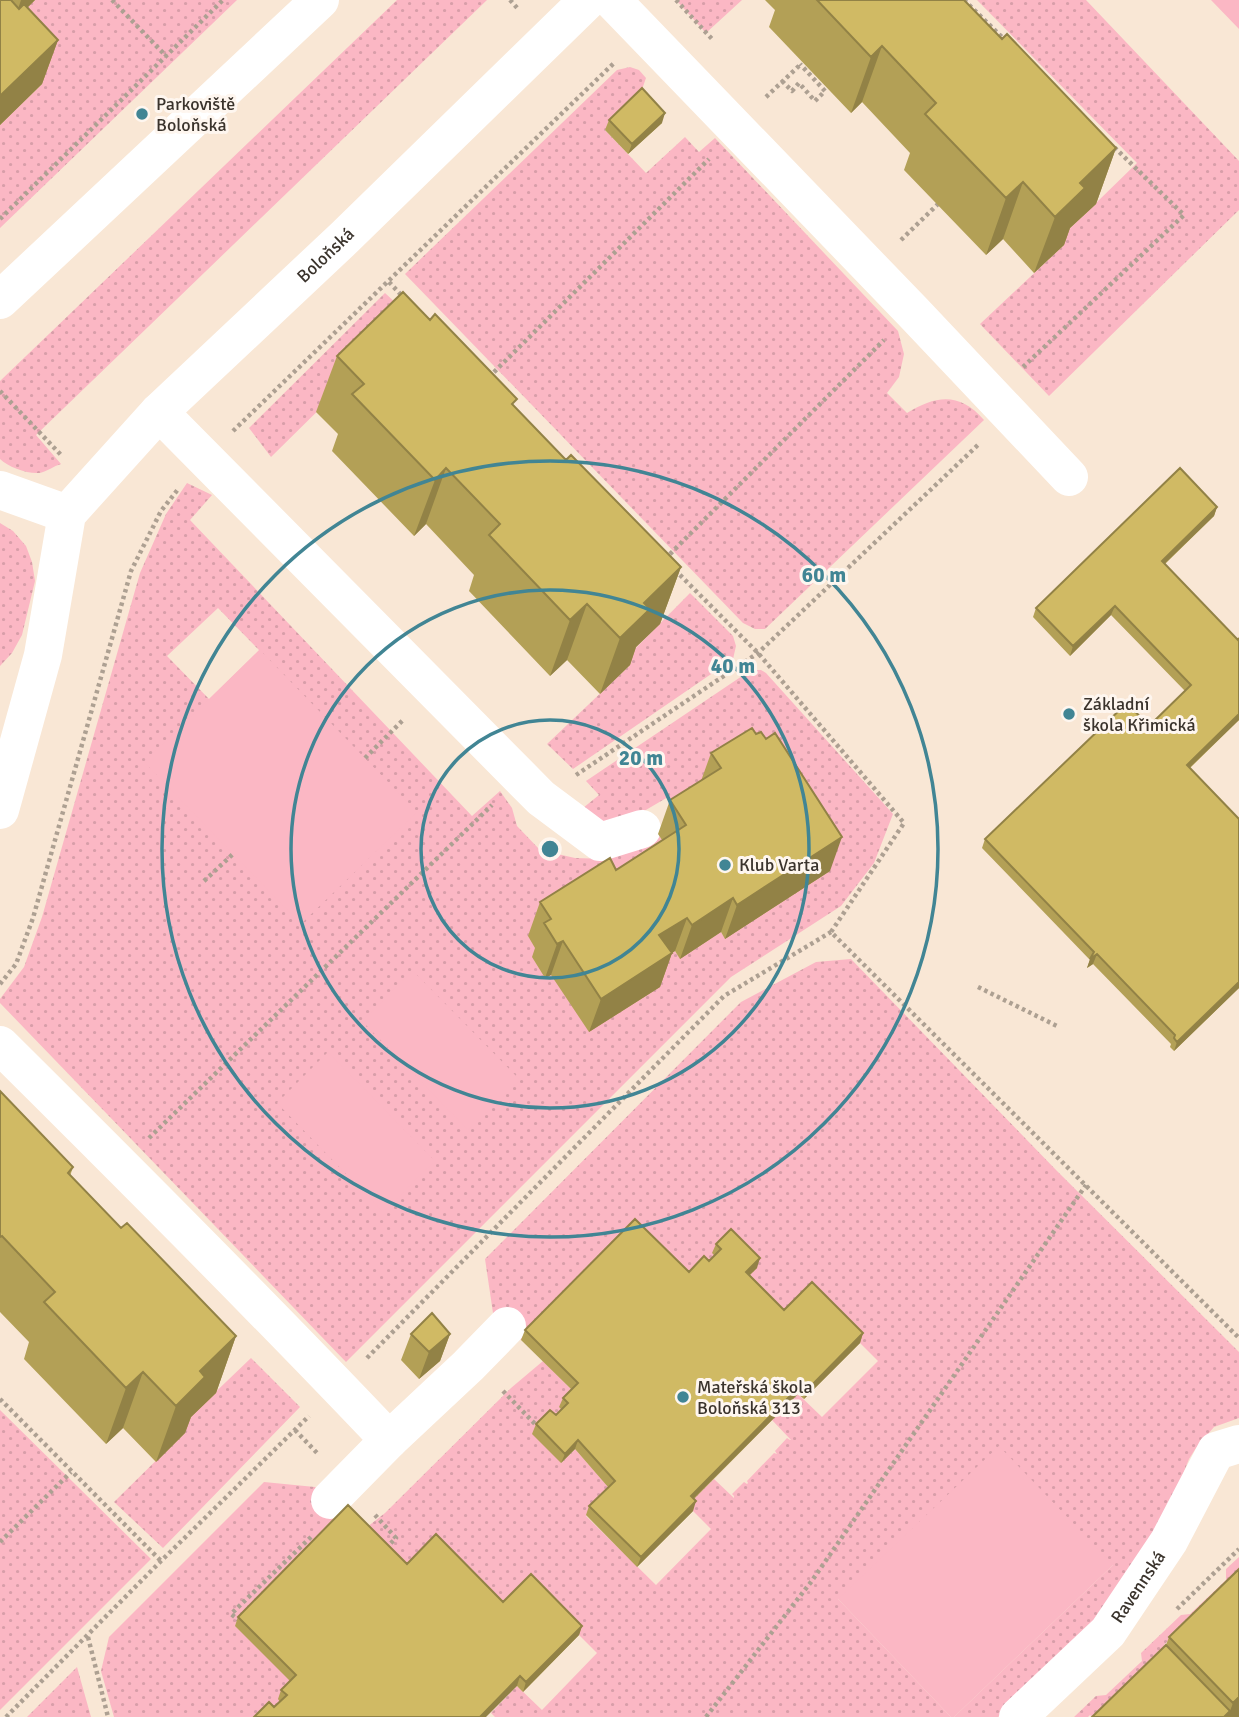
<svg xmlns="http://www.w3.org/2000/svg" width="1239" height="1717" font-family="Signika,sans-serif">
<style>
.green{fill:url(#green-dots);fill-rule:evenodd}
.pitch{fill:#fbb7c4}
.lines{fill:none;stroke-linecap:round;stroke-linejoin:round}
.path{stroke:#ada092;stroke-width:4.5;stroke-dasharray:3.5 3.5;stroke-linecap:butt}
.minor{stroke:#fff;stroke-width:38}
.wall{fill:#b3a056}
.shaded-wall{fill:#928246}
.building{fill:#d0ba64;stroke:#928246;stroke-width:2}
.ring{fill:none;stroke:#418594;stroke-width:3.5}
.poi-dot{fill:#418594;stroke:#fef6ef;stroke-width:2.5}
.labels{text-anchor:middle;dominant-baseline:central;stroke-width:6;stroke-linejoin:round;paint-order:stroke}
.poi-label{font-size:18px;fill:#3a332c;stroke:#fef6ef;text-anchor:start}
.street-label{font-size:18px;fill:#3a332c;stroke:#fef6ef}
.centre{fill:#418594;stroke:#fef6ef;stroke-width:3.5}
.ring-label{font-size:21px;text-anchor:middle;font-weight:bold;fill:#418594;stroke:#fef6ef;stroke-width:6;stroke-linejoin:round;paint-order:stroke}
</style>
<defs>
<pattern id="green-dots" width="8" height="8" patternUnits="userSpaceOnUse" patternTransform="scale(1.75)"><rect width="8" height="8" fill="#fbb7c4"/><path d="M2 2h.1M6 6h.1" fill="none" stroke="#d89ea9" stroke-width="1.8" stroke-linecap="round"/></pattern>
</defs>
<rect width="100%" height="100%" fill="#f9e7d5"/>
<path class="green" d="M35,0h202l-237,228v-103l42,-41 -42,-64z
M397,0h90l-451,435 25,29c-7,2 -15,8 -22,9 -12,1 -31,-6 -39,-14v-78z
M676,0h66l-36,33z
M977,0h109l153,161v49l-190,186 -69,-72 84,-79 -5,-6 78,-76z
M630,67l9,3 7,8 -7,20 -34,32 41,43 39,-36 14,15 16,-14 183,193 6,23 -5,23 -12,16 20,20c29,-18 53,-21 77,7l-219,209h-10l-12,-6 -338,-349 212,-204z
M385,293l27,25 -141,139 -22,-29z
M187,483l25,12 -22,25 282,296 28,-25 12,17 5,18 23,24 35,8 32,1 51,-25 16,25 -136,94 7,25 6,-3 95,-6 29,-18 5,7 41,-26 4,6 -43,-119 -14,-22 -46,27 -21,-1 -18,-15 16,-13 -13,-14 165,-111h10l5,3 127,141 -19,49 -33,43 -110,71 -385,385 -346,-359v-4l24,-32 18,-50 98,-344 26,-59zM218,608l41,42 -50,49 -42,-43z
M0,523l13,8 13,15 6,16 3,19 -13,54 -10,18 -12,13z
M690,593l43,43 3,10 -3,13 -160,110 -26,-25 82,-78 -5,-6z
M851,959l206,212 182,181v66l-25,9 -18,21 -7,11 -8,20 -28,53 -58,92 -97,93h-44l159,-152 -275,34 113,118h-456l-4,-4 26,-27 25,24 55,-57 -69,-69 -28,27 -96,-38 -42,-42 23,-18 126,-125 32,-27 31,31 -14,15 4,5 -3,51 14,-14 36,41 -25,26 70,69 55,-56 -24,-24 27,-26 20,19v-2l-2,-2 12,-12 3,2 1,-1 -1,-2 27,-28 3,1 -2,-3 12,-13 3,2h1l-19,-20 26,-26 24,23 56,-56 -69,-69 -28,27 -63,-60 -33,22 -164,59 -28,-27 -8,-54 256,-257 75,-40z
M251,1358l49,49 -137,141 -49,-46 70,-69 -5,-6z
M0,1410l151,149 -151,151z
M264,1482l51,5 30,28 -52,169 -10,21 -23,12h-146l-13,-46 8,-34z
M1239,1557v46l-64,31 -11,11 15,16 -69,56h-18l-2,-2 -2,2h-14l22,-21 10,-1 36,-34 -1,-8 40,-38 9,-1 36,-34v-11z
M77,1667l14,50h-64z"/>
<path class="pitch" d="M1211,0h28v29z
M260,650l157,162 -116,112 -157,-162z
M413,971l107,109 -52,50 -106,-109z
M328,1052l107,109 -52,51 -106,-109z
M999,1446l114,119 -159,152h-3l-113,-118z"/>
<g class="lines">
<path class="path" d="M112,0l54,56
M510,0l9,10
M676,0l36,39
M964,0l43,42
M782,81l10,10 7,-8 16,18 10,-10 -25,-27
M766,97l35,-33
M0,219l223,-219
M901,240l37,-36
M389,282l15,16
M1023,367l161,-152 -71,-69
M489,377l220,-218
M0,391l62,65
M233,431l381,-368
M665,559l219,-219
M675,570l83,83 146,170 -73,109 408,406
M365,758l39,-39
M576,775l182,-122 221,-209
M204,881l29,-27
M0,984l16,-20 17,-46 98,-347 30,-60 18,-23
M978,987l79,39
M149,1138l343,-333
M367,1358l357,-362 107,-64
M503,1391l35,36
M0,1399l161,162
M295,1430l24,25
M375,1515l21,23 -9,9
M0,1542l71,-70
M1177,1609l62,-60
M240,1621l-9,-7 80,-77
M88,1637l20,80
M6,1717l155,-156 148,-145
M706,1717l105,-135 275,-397"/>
<g class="minor">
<path d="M612,0l301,312 156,165"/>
<path d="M0,300l320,-300"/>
<path d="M159,412l382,386 59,44 42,-13"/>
<path d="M0,490l67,24"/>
<path id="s1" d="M0,810l43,-155 24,-141 92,-102 186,-175 243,-237"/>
<path d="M0,1045c131,130 262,261 389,395"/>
<path d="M330,1500l59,-60 79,-74 39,-40"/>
<path id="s2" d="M1018,1717l90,-85 61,-91 47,-90 23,-7"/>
</g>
</g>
<path class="wall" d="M0,0h35l-8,8 31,32 -16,44 -42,41z
M765,0h199l38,39 114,109 -20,56 -26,24 -6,17 -30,28 -31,-34 -17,16 -82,-85 6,-17 -48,-51 -11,11 -82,-86 6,-17z
M609,120l53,3 -34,31 -23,-24z
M337,356l177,51 52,53 115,107 -21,57 -24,23 -6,18 -30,29 -33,-34 -17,16 -81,-85 5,-16 -48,-51 -12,12 -82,-85 6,-17 -22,-22z
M1217,507l-3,9 -49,48 73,76 1,-2v82l-49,48 49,220 -65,63 -4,-4 1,-3 -78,-80 -6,4 3,-8 -108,-112 3,-9 164,-113 36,-35 -74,-76 -41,41 -37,-39 3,-9z
M711,753l119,118 -105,68 -4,-7 -41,27 -5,-8 -3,2 -12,34 -71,45 -38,-57 -6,3 -13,-21 3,-9 -7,-12 12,-34 76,-32 46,-30 -4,-6 12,-34 31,-19z
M0,1091l73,76 -3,9 51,52 115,108 -20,57 -25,24 -6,16 -29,29 -33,-34 -17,16 -82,-85 5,-17 -29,-30z
M716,1244l41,24 -7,7 34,35 79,23 -3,10 -56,56 -6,-5 -104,105 -1,12 -56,56 -51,-52 3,-9 19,-19 -33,-38 -14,14 -29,-29 4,-10 20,-9 5,-6 -2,-2 4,-9 8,-9 -50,-49 4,-10 164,-58 20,-11 6,-5 -3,-3z
M411,1334h39l-10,27 -21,18 -18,-19z
M407,1564l96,38 79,24 -3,9 -56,57 -6,-6 -263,31 20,-10 6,-5 -2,-3 3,-9 9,-9 -55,-55 3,-9z
M1239,1569v148h-147l74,-72 3,-8z"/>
<path class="shaded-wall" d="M21,0h14l-21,21z
M58,40l-16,44 -42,41v-29z
M882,46l-20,56 -11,11 20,-56z
M665,113l-3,10 -34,31 4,-10z
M1116,148l-20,56 -26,24 -6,17 -30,28 21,-56 25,-34z
M1023,182l-20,57 -17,16 20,-57z
M446,468l-20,56 -12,12 21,-56z
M1217,507l-3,9 -56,54 4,-9z
M681,567l-21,57 -24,23 -6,18 -30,29 20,-56 24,-35z
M587,604l-20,56 -17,16 20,-56z
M1115,606l-4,9 -41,41 3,-10z
M1239,714v6l-56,54 4,-9z
M842,837l-12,34 -105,68 12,-34z
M733,898l-12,34 -41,27 12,-34z
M687,918l-12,33 -29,18 13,-34z
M563,941l-12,34 -6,3 12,-34z
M672,953l-12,34 -71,45 12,-33z
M1097,954l-4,10 -6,4 3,-9z
M1239,982v6l-65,63 3,-9z
M760,1258l-3,10 -14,13 3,-9z
M863,1333l-3,10 -56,56 3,-9z
M450,1334l-10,27 -21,18 10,-27z
M236,1336l-20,57 -25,24 -6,16 -29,29 20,-56 24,-35z
M143,1372l-20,56 -17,16 20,-56z
M802,1384l-4,10 -111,111 4,-9z
M578,1440l-3,9 -14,14 4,-9z
M696,1501l-3,10 -56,56 4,-10z
M582,1626l-3,9 -56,57 3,-10z
M520,1676l-3,10 -31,31h-6z
M1239,1697v20h-15l6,-6 3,-8z"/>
<path class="building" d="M0,0h11l8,9 5,-5 34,36 -58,56z
M817,0h147l38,39 5,-5 109,114 -36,35 5,5 -30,29 -32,-35 -17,16 -81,-84 11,-11 -54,-57 -11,11z
M642,88l23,25 -33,31 -23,-24z
M403,292l27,28 5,-6 82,85 -5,5 54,56 5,-5 110,112 -37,36 6,6 -30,29 -33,-34 -17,16 -81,-85 11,-11 -54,-56 -11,12 -83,-86 12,-10 -27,-28z
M1180,468l37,39 -55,54 76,79 1,-2v76l-52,51 52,54v163l-62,60 -3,-4 1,-3 -78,-81 -7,5 4,-7 -109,-113 142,-136 22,23 42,-41 -76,-79 -42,40 -37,-38z
M752,728l4,6 5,-2 5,7 9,-6 67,104 -105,68 -4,-7 -41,27 -5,-7 -28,17 13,18 -71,46 -38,-58 -6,3 -13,-21 7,-4 -11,-17 70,-44 6,12 70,-45 -16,-25 51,-32 -10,-15z
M0,1091l73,76 -5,6 53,55 6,-5 109,113 -36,35 5,6 -29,29 -33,-34 -17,16 -82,-86 11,-10 -53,-56 -2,1z
M635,1219l54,53 15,-16 5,5 12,-12 -5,-5 15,-15 29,29 -14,14 38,38 28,-28 51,51 -56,57 -5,-6 -27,27 -84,85 5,5 -55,56 -52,-51 26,-25 -37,-41 -13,14 -29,-30 14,-14 6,5 12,-12 -5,-5 15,-15 -53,-53z
M432,1313l18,21 -21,18 -18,-18z
M348,1505l59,59 29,-30 67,68 28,-28 51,52 -56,56 -6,-6 -40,41h-226l15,-15 5,5 13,-12 -6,-5 15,-15 -58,-58z
M1239,1569v128l-6,6 -64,-66z
M1166,1645l64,66 -6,6h-132z"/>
<g class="ring">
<circle cx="550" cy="849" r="129"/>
<circle cx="550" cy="849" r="259"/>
<circle cx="550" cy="849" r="388"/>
</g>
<g class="poi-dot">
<circle cx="142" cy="114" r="7"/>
<circle cx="1069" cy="714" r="7"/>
<circle cx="725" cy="865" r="7"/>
<circle cx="683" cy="1397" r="7"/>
</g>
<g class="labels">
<g class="poi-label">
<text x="156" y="104">Parkoviště<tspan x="156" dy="21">Boloňská</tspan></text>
<text x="1083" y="704">Základní<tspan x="1083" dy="21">škola Křimická</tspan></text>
<text x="739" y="865">Klub Varta</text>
<text x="697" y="1387">Mateřská škola<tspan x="697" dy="21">Boloňská 313</tspan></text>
</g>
<g class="street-label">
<text stroke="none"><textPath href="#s1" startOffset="670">Boloňská</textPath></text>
<text stroke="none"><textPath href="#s2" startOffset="178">Ravennská</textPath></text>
</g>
</g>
<circle cx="550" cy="849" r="10" class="centre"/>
<g class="ring-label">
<text x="824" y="582">60 m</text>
<text x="733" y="673">40 m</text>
<text x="641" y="765">20 m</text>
</g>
</svg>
